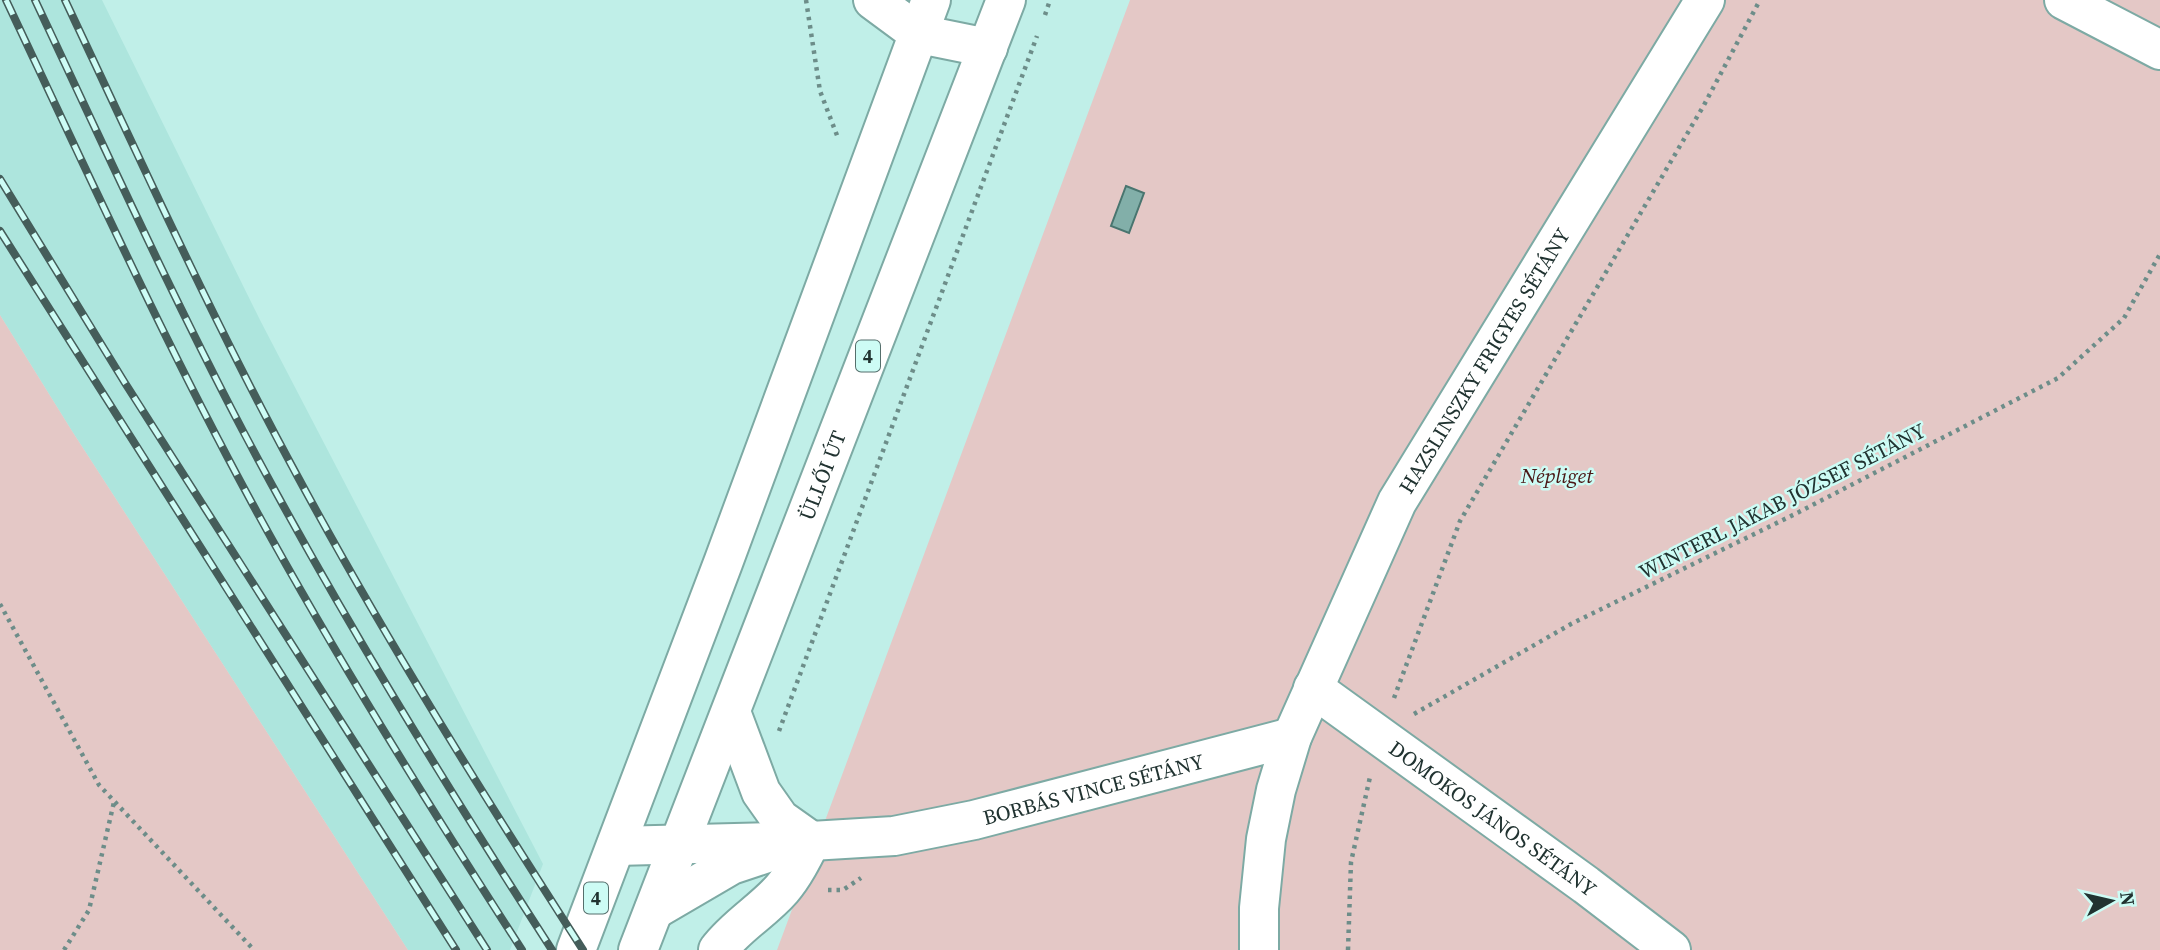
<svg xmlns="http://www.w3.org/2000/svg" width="2160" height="950" font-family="'Source Serif 4',serif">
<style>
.built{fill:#ade5dd}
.green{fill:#e4c8c6}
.building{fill:#82afa9;stroke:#49756f;stroke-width:2}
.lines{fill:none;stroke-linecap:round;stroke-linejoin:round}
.minor-casing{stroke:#7daaa4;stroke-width:42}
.major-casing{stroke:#7daaa4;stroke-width:42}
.path{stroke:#6d8d89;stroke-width:4.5;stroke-dasharray:3.5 5;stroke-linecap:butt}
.minor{stroke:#fff;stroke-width:38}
.major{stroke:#fff;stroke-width:38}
.rail-casing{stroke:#455d5a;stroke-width:8}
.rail{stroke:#cdfcf5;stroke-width:5;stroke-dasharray:16;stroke-linecap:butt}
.labels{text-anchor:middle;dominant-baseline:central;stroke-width:5;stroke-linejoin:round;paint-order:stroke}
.shield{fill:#cdfcf5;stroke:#556f6c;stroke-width:2}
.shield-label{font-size:19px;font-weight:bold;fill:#213331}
.street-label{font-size:21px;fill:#213331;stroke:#cdfcf5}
.park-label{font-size:21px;font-style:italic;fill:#4a1715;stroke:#cdfcf5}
</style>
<rect width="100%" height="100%" fill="#c0efe8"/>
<path class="built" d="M0,0h102l158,320 283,544 -33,86h-102l-336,-519 -72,-116z"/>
<path class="green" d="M1130,0h1030v950h-1383z
M0,315l72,116 336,519h-408z"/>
<path class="building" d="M1126,186l18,7 -15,40 -18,-7z"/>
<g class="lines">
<defs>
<g id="minor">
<path d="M873,0l46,34 69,14"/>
<path d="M2064,0l96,50"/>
<path id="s1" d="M1313,688l273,197 85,65"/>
<path d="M731,712l30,80 19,27 31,22"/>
<path id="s2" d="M616,846l195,-5 83,-5 80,-16 318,-83"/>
<path d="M654,910l77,-45 39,-13"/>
<path d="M718,950c18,-24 45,-39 64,-61 12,-14 21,-32 29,-48"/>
<path id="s3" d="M1259,950v-42l7,-69 10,-49 16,-53 105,-235 308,-502"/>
</g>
<g id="major">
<path d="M576,950l147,-387 208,-563"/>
<path id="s4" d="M638,950l368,-950"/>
</g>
</defs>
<use href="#minor" class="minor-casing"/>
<use href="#major" class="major-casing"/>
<path class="path" d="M806,0l14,91 18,47
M1045,15l5,-15
M0,604l99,181 155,165
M1394,698l66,-177 244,-416 56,-105
M1414,714l157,-90 226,-111 261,-135 66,-60 36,-64
M779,731l258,-695
M828,890h15l18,-12
M64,950l25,-40 25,-108
M1348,950l3,-88 19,-85"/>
<use href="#minor" class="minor"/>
<use href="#major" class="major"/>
<defs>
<path id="rail" d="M6,0c80,169 157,339 246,503 83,153 176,301 270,447
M35,0c68,144 134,290 208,431 94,178 200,350 309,519
M65,0c76,161 149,323 234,479 87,161 185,317 284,471
M0,179l125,204 362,567
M0,231l456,719"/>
</defs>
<use href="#rail" class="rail-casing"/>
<use href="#rail" class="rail"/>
</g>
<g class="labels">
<g class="shield">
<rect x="856" y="340.5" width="24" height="31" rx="5"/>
<rect x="584" y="882.5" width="24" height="31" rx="5"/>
</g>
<g class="shield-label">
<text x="868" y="356">4</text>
<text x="596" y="898">4</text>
</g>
<g class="street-label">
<text stroke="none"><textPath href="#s3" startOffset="640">HAZSLINSZKY FRIGYES SÉTÁNY</textPath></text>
<text stroke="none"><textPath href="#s4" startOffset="509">ÜLLŐI ÚT</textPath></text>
<text transform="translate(1782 501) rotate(-27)">WINTERL JAKAB JÓZSEF SÉTÁNY</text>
<text stroke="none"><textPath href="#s2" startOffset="483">BORBÁS VINCE SÉTÁNY</textPath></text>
<text stroke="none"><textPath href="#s1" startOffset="222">DOMOKOS JÁNOS SÉTÁNY</textPath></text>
</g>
<g class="park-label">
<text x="1557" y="475">Népliget</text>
</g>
</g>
<g transform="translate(2111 901) rotate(82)" stroke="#cdfcf5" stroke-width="5" paint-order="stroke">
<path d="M0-5L12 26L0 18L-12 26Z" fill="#213331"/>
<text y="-10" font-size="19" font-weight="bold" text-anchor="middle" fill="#213331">N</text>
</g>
</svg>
